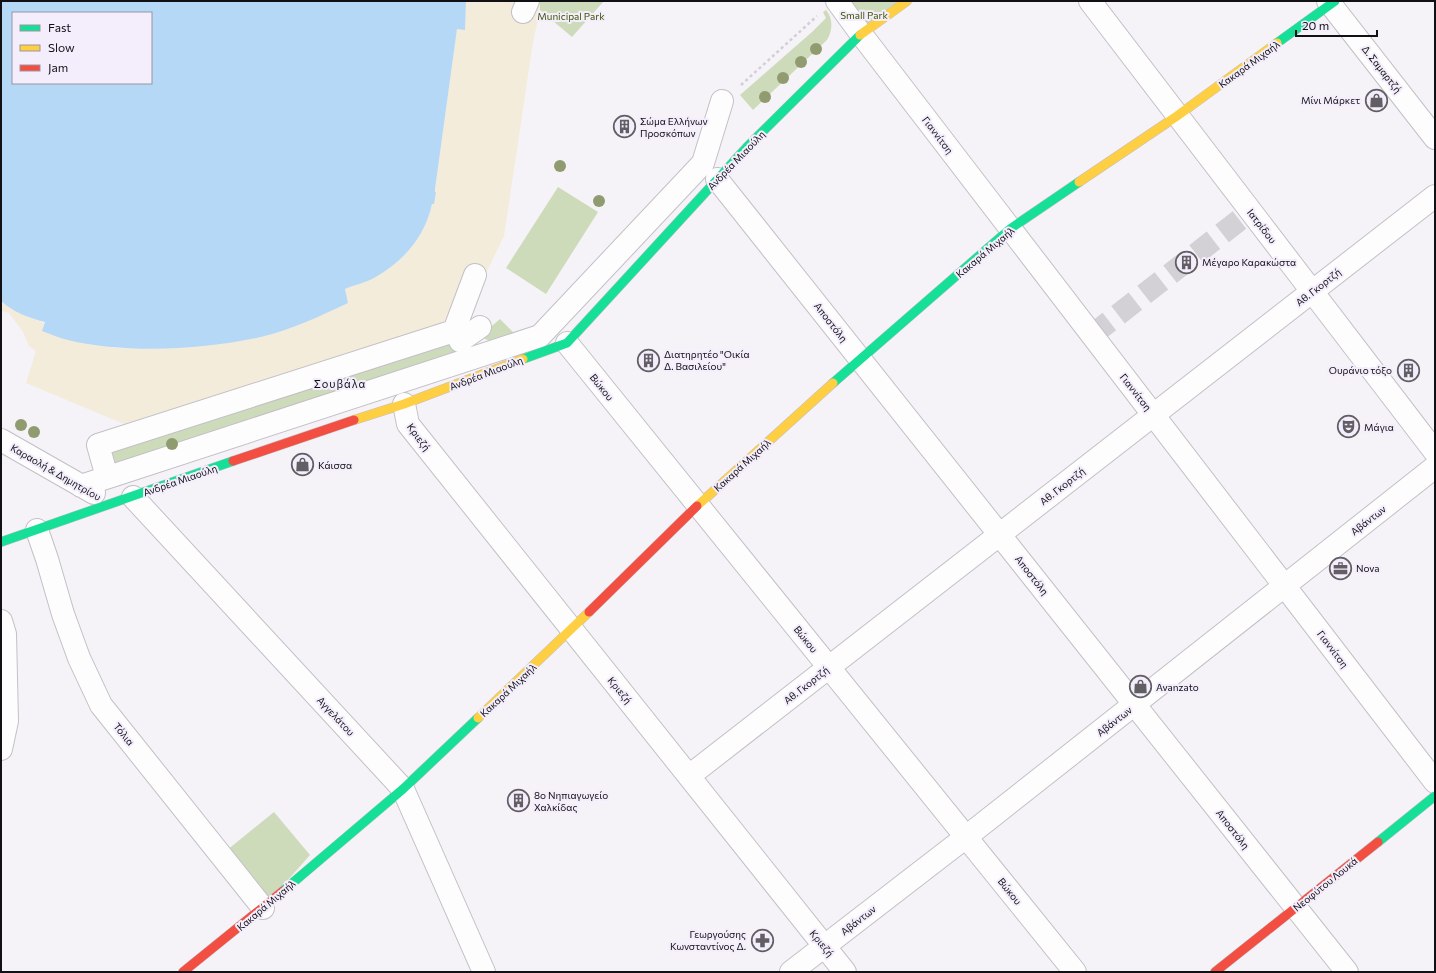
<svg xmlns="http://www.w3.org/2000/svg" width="1436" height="973" font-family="Commissioner,sans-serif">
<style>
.green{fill:#cedbbb}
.sand{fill:#f3ecda}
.water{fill:#b5d8f7;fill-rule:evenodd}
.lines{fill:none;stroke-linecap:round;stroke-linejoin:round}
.street-tunnel{stroke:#d3d0d6;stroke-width:22;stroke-dasharray:22 11;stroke-linecap:butt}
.street-casing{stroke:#c3c0c6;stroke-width:24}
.fast-casing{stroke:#c3c0c6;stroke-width:10}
.slow-casing{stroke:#c3c0c6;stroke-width:10}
.jam-casing{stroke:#c3c0c6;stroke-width:10}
.path{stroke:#d1d0d3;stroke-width:2.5;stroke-dasharray:3 3;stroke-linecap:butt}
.street{stroke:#fefdfe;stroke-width:22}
.fast{stroke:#16e098;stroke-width:9}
.slow{stroke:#ffcf43;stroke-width:9}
.jam{stroke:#f24e42;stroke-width:9}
.tree{fill:#909b70}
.labels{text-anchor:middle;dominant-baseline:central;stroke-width:4;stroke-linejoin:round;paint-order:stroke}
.park-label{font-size:10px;fill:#3d5400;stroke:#f4eefc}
.street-label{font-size:10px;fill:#111014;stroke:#f4eefc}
.poi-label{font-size:10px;fill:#111014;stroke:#f4eefc;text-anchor:start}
.neighbourhood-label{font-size:11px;letter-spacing:1px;fill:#111014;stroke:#f4eefc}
</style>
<rect width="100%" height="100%" fill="#f5f2f8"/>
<path class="green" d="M540,1h64l-32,36 -32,-27z
M837,1h70l-46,33z
M826,10c7,8 7,20 1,30l-74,70 -13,-15 72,-63 14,-14 -3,-6z
M558,187l40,25 -52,82 -40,-26z
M500,319l18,18c-14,3 -25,9 -38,-1z
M454,331l14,28 -361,118 -9,-32z
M274,812l36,43 -47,53 -42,-53z"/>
<path class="sand" d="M466,1h74v9l-7,32 -29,194 -17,35 -15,-6 -29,59 -319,100 -98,-41 10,-32 -7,-5 -6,-14 -14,-19 -7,-2 -1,1v-10l18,11 25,10 -1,8 48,14 26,3 31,1 64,-4 49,-8 19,-6 68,-28 -3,-14c9,-4 20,-6 29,-11 29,-16 51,-41 58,-74h1l24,-176 8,2z"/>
<path class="water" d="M1,1h465l-1,29 -8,-1 -22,160v3h1l-2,12h-2c-7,33 -29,58 -58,74 -9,5 -20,7 -29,11l3,14c-28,13 -57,27 -87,34 -57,13 -136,17 -193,3 -9,-2 -17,-6 -26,-9l3,-9c-16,-4 -32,-10 -44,-21zM13,13h138v70h-138z"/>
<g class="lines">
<path class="street-tunnel" d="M1092,335l159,-124"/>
<defs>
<path id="street" d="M837,1l24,33 574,748
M1090,1l345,451
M1328,1l107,137
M523,12l5,-11
M717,179l630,793
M454,331l21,-56
M460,341l20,-14
M567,343l508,629
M404,404l4,20 437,548
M1,440l93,53
M107,477l-9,-32 356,-114
M81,486l459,-150 163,-173 19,-62
M133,497l270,292 81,183
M37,530l10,29 16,55 16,44 22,47 162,203
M1,621l4,13 2,87 -6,28
M689,776l746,-580
M791,972l175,-135 469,-370"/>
<path id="fast" d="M1277,43l58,-42
M523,359l44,-16 181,-197 112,-111
M833,383l177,-154 69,-47
M1,542l232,-81
M1378,842l57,-46
M283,891l120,-102 75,-71"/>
<path id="slow" d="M860,35l47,-34
M1079,182l98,-66 100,-73
M354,420l50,-16 119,-45
M697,506l136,-123
M478,718l111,-106"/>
<path id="jam" d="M233,461l121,-41
M589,612l108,-106
M183,972l100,-81
M1215,972l163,-130"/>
</defs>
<use href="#street" class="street-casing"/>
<use href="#fast" class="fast-casing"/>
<use href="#slow" class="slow-casing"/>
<use href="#jam" class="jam-casing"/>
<path class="path" d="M741,85l76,-69"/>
<use href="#street" class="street"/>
<use href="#fast" class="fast"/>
<use href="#slow" class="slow"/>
<use href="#jam" class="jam"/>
</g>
<g class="tree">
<circle cx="816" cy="49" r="6"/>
<circle cx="801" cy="62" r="6"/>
<circle cx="783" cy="78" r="6"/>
<circle cx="765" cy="97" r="6"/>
<circle cx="560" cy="166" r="6"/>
<circle cx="599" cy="201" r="6"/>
<circle cx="21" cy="425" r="6"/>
<circle cx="34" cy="432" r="6"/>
<circle cx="172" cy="444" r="6"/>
</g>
<defs>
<symbol id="shop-ring" viewBox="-11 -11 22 22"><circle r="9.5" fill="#f4eefc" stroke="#615f64" stroke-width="1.5"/><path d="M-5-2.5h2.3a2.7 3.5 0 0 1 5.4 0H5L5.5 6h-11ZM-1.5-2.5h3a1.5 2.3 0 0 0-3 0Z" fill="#615f64"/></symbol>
<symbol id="building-ring" viewBox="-11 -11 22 22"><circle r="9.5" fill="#f4eefc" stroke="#615f64" stroke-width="1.5"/><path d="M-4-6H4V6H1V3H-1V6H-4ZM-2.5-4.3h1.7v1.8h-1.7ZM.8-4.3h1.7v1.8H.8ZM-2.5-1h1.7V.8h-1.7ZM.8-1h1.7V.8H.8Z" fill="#615f64"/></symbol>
<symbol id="theatre-ring" viewBox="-11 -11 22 22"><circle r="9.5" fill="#f4eefc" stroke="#615f64" stroke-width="1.5"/><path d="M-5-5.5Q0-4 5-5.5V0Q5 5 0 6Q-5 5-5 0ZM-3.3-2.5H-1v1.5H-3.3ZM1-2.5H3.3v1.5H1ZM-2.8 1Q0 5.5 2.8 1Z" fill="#615f64"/></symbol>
<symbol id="office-ring" viewBox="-11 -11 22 22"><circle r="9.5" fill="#f4eefc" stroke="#615f64" stroke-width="1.5"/><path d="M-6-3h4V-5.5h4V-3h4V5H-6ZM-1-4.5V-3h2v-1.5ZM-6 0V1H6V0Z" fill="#615f64"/></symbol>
<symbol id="pharmacy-ring" viewBox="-11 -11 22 22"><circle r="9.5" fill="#f4eefc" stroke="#615f64" stroke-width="1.5"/><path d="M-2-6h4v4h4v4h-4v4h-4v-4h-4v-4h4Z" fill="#615f64"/></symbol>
</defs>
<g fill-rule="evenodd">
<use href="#shop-ring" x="1364" y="88" width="25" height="25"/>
<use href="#building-ring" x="612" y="114" width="25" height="25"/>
<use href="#building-ring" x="1174" y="250" width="25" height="25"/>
<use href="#building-ring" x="636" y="348" width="25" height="25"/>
<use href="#building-ring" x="1396" y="358" width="25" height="25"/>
<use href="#theatre-ring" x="1336" y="414" width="25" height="25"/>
<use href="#shop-ring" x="290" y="452" width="25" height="25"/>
<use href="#office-ring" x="1328" y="556" width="25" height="25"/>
<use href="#shop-ring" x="1128" y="674" width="25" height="25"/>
<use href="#building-ring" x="506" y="788" width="25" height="25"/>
<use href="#pharmacy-ring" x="750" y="928" width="25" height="25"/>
</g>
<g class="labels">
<g class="park-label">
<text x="864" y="15">Small Park</text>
<text x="571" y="16">Municipal Park</text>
</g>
<g class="street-label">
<text transform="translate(1249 64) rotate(-36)">Κακαρά Μιχαήλ</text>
<text transform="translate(1382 69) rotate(52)">Δ. Σαμαρτζή</text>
<text transform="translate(938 135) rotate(53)">Γιαννίτση</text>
<text transform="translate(736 160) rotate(-46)">Ανδρέα Μιαούλη</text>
<text transform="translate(1262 226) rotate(52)">Ιατρίδου</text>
<text transform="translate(985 252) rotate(-40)">Κακαρά Μιχαήλ</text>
<text transform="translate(1318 287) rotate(-38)">Αθ. Γκορτζή</text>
<text transform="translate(831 322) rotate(52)">Αποστόλη</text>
<text transform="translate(486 373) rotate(-21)">Ανδρέα Μιαούλη</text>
<text transform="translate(602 387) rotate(51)">Βώκου</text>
<text transform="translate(1136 392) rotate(52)">Γιαννίτση</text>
<text transform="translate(419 437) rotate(54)">Κριεζή</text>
<text transform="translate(742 465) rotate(-42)">Κακαρά Μιχαήλ</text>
<text transform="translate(56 472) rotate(30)">Καραολή &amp; Δημητρίου</text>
<text transform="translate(180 480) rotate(-19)">Ανδρέα Μιαούλη</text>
<text transform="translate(1062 486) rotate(-38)">Αθ. Γκορτζή</text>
<text transform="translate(1368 520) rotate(-38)">Αβάντων</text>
<text transform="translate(1032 575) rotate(52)">Αποστόλη</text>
<text transform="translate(806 639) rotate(51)">Βώκου</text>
<text transform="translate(1333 649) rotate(53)">Γιαννίτση</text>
<text transform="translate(806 685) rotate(-38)">Αθ. Γκορτζή</text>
<text transform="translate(508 690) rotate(-43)">Κακαρά Μιχαήλ</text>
<text transform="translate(620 690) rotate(51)">Κριεζή</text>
<text transform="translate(336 716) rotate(47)">Αγγελάτου</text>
<text transform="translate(1114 721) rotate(-38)">Αβάντων</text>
<text transform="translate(124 734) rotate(51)">Τόλια</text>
<text transform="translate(1233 829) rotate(52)">Αποστόλη</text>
<text transform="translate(1325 884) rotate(-39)">Νεοφύτου Λουκά</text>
<text transform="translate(1010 891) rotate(51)">Βώκου</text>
<text transform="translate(266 905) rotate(-40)">Κακαρά Μιχαήλ</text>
<text transform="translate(858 920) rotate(-38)">Αβάντων</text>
<text transform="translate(822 943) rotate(51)">Κριεζή</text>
</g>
<g class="poi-label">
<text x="1360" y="100" text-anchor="end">Μίνι Μάρκετ</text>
<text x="640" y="121">Σώμα Ελλήνων<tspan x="640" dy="12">Προσκόπων</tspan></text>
<text x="1202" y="262">Μέγαρο Καρακώστα</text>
<text x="664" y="354">Διατηρητέο "Οικία<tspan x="664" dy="12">Δ. Βασιλείου"</tspan></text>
<text x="1392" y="370" text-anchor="end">Ουράνιο τόξο</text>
<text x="1364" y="427">Μάγια</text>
<text x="318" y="465">Κάισσα</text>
<text x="1356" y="568">Nova</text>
<text x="1156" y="687">Avanzato</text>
<text x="534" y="795">8ο Νηπιαγωγείο<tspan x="534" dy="12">Χαλκίδας</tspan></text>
<text x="746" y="934" text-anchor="end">Γεωργούσης<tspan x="746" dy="12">Κωνσταντίνος Δ.</tspan></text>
</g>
<g class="neighbourhood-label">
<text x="340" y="383">Σουβάλα</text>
</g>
</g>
<rect width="1436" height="973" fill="none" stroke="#111014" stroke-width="4"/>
<rect x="12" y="12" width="140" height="72" fill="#f4eefc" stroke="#99959f"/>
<rect x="20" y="25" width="20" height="6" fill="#16e098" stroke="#99959f"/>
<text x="48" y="32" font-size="12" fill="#111014">Fast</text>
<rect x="20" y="45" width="20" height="6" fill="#ffcf43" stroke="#99959f"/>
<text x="48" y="52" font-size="12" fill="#111014">Slow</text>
<rect x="20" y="65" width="20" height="6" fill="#f24e42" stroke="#99959f"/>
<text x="48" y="72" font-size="12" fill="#111014">Jam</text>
<path d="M1296 30v6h81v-6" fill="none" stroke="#111014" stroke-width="2"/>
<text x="1302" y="30" font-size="12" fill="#111014" stroke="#f4eefc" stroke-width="3" paint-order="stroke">20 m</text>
</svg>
